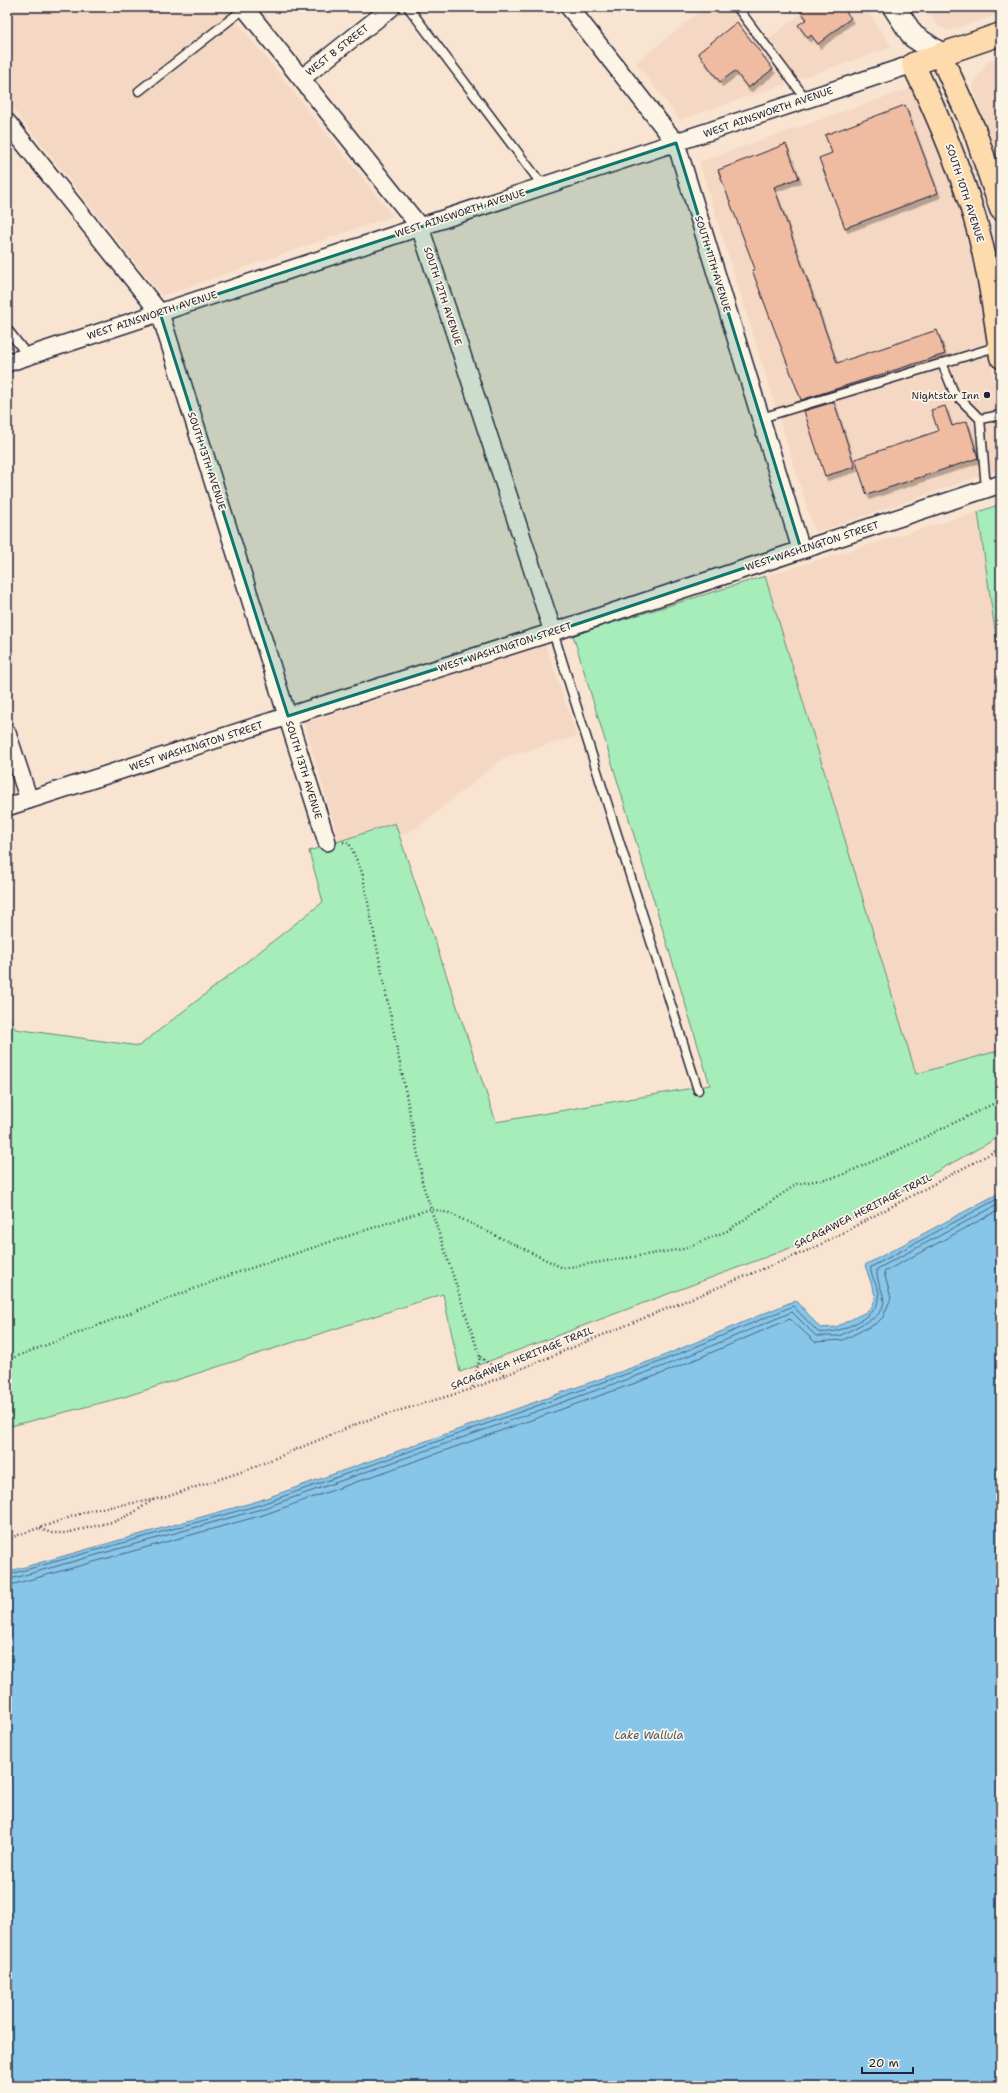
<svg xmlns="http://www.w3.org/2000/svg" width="1008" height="2093" font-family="'Shantell Sans',sans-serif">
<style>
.built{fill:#f5d8c3}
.green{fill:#a7edba;stroke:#64887a}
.water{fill:#87c6e8;stroke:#5f84a3}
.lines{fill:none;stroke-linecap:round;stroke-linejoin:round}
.shore{stroke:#4a6480;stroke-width:1}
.building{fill:#efbba1;stroke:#22223b;filter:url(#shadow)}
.service-casing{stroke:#22223b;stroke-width:11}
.minor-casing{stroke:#22223b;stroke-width:20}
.secondary-casing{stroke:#22223b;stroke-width:25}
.primary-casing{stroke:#22223b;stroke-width:25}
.path{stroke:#22223b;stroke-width:2.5;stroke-dasharray:1 3;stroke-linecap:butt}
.service{stroke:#fcf5e5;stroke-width:8}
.minor{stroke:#fcf5e5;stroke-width:17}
.secondary{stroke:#fcf5e5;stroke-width:22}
.primary{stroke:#fddbac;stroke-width:22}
.marked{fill:#0f766e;fill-opacity:0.2;stroke:#0f766e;stroke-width:3;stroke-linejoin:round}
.poi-dot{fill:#22223b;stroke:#fcf5e5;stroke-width:1.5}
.labels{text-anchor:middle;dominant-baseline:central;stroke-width:3.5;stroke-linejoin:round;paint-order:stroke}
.street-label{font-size:10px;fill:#22223b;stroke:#fcf5e5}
.poi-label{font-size:10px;fill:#22223b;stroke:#fcf5e5;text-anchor:end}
.water-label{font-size:11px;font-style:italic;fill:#40536f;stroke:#fcf5e5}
</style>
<defs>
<filter id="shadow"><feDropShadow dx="2.5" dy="4.5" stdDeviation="0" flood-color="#0004"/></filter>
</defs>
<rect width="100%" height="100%" fill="#f8e4d1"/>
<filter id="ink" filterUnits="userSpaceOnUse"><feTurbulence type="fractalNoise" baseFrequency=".025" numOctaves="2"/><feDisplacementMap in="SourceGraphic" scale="8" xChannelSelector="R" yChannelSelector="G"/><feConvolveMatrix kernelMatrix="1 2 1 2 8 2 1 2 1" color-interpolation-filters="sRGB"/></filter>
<g filter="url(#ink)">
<path class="built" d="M7,7h218l168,209 -231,80 -155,-195z
M705,7h30l27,37 48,-37h54l28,40 -212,73 -44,-57z
M925,7h76v7l-54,17 -9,-5z
M1001,56v120l-29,-91 17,-25z
M911,88l32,73 22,66 15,58 21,145v39l-186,64 -116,-371z
M978,512l23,160v378l-85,24 -151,-498z
M545,644l32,92 -72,21 -90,72 -15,7 -5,-13 -56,18 -35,-118z"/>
<path class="green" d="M1001,504v168l-23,-160z
M765,576l151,498 85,-24v86l-187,103 -354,133 -17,-78 -319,103 -117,30v-416l8,18 124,17 184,-144 -14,-51 86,-28 101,299 214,-37 -137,-450z"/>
<path class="water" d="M1001,1192v894h-994v-514l251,-71 398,-142 140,-59 24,28 16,-1 34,-17 6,-12 -11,-33z"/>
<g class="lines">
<path class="shore" d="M7,1575l252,-70 398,-142 136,-57 25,26c17,4 58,-14 61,-33 3,-10 -10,-22 -8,-32l130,-70
M7,1580l254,-71 398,-141 133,-56 24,24h23l35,-18c21,-17 1,-31 3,-49l124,-66
M7,1586l256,-71 398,-141 129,-55 25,23 28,-2 34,-17 6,-6 8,-19 -7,-26 117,-63"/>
</g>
<path class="building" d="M797,7h45l9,11 -33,26 -7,-9 -3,3 -10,-13 9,-6z
M737,22l36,47 -25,19 -13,-17 -15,11 -22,-29z
M905,105l33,88 -93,35 -26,-70 13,-5 -7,-18z
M786,144l13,34 -25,9 63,176 100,-33 8,24 -144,46 -49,-130 3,-1 -37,-99z
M834,402l21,65 -30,9 -21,-65z
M945,406l7,20 15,-5 11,37 -111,37 -12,-36 83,-28 -7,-21z"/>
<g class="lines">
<defs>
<path id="service" d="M408,7l135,179
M737,7l69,92
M139,91l106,-83
M7,329l21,27
M942,363l12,30 26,26 21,-4
M761,418l238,-72
M980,419l6,69
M553,632l145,458"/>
<path id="minor" d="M244,7l176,220 133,405
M569,7l107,136 125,406
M302,78l90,-71
M7,122l153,191 167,529
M7,363l906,-299
M7,733l22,67
M7,807l281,-91 265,-84 448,-148"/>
<path id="secondary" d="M894,7l19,29 27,18"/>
<path id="primary" d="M1001,34l-88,30c24,50 46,101 62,155 13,45 19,91 26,138
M940,54l34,75 27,80"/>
</defs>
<use href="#service" class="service-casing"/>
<use href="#minor" class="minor-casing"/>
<use href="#secondary" class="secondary-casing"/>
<use href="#primary" class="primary-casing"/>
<path class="path" d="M343,842l6,1 13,29 58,293 2,17 58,175 -8,32
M480,1357l25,18
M7,1360l226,-86 197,-65 19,4 114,55 120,-19 44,-18 70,-47 40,-7 55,-24 109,-53
M40,1529l12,4h14l50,-12 17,-8 20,-13
M7,1539l84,-29 72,-12 84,-28 117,-49 108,-32 344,-142 185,-99"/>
<use href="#service" class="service"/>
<use href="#minor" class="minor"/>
<use href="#secondary" class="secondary"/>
<use href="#primary" class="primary"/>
</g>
</g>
<path class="marked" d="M676,143l125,406 -248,83 -265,84 -128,-403z"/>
<circle class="poi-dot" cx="987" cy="395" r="4"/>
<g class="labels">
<g class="street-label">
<text transform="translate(337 50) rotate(-38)">WEST B STREET</text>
<text transform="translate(768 112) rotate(-19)">WEST AINSWORTH AVENUE</text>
<text transform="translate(965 193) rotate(72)">SOUTH 10TH AVENUE</text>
<text transform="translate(460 213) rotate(-18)">WEST AINSWORTH AVENUE</text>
<text transform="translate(713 264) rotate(73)">SOUTH 11TH AVENUE</text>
<text transform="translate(443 296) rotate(72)">SOUTH 12TH AVENUE</text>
<text transform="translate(152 315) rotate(-18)">WEST AINSWORTH AVENUE</text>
<text transform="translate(207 461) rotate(72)">SOUTH 13TH AVENUE</text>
<text transform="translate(812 546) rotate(-18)">WEST WASHINGTON STREET</text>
<text transform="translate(505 647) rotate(-18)">WEST WASHINGTON STREET</text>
<text transform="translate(196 746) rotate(-18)">WEST WASHINGTON STREET</text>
<text transform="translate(304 770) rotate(73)">SOUTH 13TH AVENUE</text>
<text transform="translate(863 1211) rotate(-27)">SACAGAWEA HERITAGE TRAIL</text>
<text transform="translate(522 1358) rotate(-22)">SACAGAWEA HERITAGE TRAIL</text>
</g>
<g class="poi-label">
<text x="979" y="395">Nightstar Inn</text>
</g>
<g class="water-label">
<text x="649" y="1735">Lake Wallula</text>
</g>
</g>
<rect width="1008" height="2093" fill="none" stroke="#fcf5e5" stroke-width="24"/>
<rect x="12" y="12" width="984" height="2069" fill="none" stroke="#22223b" stroke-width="1.5" filter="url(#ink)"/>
<path d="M862 2067v6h51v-6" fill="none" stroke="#22223b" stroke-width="2"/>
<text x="868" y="2067" font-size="12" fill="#22223b" stroke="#fcf5e5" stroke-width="3" paint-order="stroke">20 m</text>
</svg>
